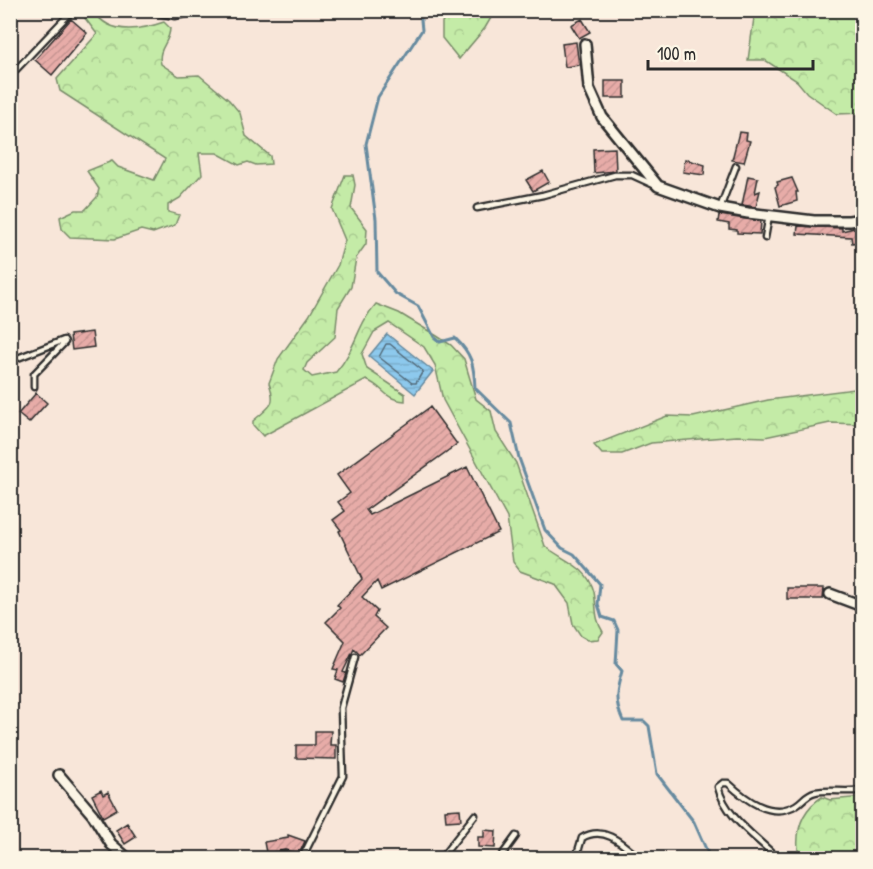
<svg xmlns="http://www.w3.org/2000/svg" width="873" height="869" font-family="'Patrick Hand',sans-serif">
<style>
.forest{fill:url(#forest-crowns);stroke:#788b69;stroke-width:1.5}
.water{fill:url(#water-rules);stroke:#668a9f;stroke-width:1.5}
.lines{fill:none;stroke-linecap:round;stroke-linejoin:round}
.shore{stroke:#526a79;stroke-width:1.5}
.stream{stroke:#668a9f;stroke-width:3}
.building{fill:url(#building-hatch);stroke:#2b2b2b;stroke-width:1.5}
.service-casing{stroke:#2b2b2b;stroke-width:9}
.minor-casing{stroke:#2b2b2b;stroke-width:14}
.service{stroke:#fcf5e5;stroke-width:4.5}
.minor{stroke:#fcf5e5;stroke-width:9}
</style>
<defs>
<pattern id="forest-crowns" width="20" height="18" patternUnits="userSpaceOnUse" patternTransform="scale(1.5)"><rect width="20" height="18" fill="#c4eba7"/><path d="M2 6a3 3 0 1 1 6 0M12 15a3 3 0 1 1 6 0" fill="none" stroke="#a9ca90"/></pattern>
<pattern id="water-rules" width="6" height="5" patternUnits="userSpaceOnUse" patternTransform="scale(1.5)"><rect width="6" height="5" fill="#8dc9ed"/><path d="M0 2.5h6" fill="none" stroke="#7aadcb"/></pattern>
<pattern id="building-hatch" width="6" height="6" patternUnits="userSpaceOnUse" patternTransform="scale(1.5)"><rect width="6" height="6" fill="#e7aca8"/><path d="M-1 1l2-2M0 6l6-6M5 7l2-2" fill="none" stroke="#c69491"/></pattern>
</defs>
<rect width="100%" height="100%" fill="#f8e6d9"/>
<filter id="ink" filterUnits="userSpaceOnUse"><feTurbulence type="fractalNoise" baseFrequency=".0167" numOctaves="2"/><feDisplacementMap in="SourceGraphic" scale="12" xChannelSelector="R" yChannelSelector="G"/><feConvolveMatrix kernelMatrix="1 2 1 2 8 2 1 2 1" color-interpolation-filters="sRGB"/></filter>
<g filter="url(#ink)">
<path class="forest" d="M82,10l12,1c15,25 47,19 70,11l6,6c0,15 -13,20 -9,36l18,12 20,-1 30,25 11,13 6,23 24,20 1,8 -15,1 -8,-3 -9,3 -22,-12h-18l3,21 -22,24 -12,7v7l11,3 -4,10 -22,8 -12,-3 -26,9 -45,-2 -8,-8 -2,-12 15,-7h10l12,-13 2,-8 -12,-18 25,-10 6,6 36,13 11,-21 -105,-68 -3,-12 40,-45 -16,-21z
M452,11h43l-10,17 -26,31 -17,-21v-16z
M755,11h107v102l-25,1 -30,-21 -10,-12 -32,-21h-17z
M345,175h8l2,10 -4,23 16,21 -1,15 -10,14 -5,29 -13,21 -3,29 -28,26 -3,7 8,7 24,-5c20,-23 21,-47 40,-68l23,9 38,23 14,9 13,14 12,40 15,12 5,21 20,31 29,83c17,14 43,20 49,46 3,16 0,26 9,40l-5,7 -10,1 -7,-4 -8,-12 -4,-21 -14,-19 -35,-13 -7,-9 -6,-44 -64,-118 -8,-35 -11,-18 -35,-24 -15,9 -12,22 5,15 38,25v7c-23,-2 -20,-14 -39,-21l-103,56 -10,-11v-4c17,-15 24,-15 16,-38l9,-24 31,-43 29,-51 7,-25 -13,-31z
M862,388v36l-32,-1 -65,14 -28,-1 -86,7 -29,11h-20l-8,-9 73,-29 26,1 75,-17z
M822,797l8,3 32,-3v61h-63c-4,-24 1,-47 23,-61z"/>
<path class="water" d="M387,334l46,37 -18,23 -46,-38z"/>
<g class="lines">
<path class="shore" d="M386,344h4l33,27 -7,12h-4l-33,-26z"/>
<path class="stream" d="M420,10l2,20 -44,67 -12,47 10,75 1,53 19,22 22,12 16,31 6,5 15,-4c17,16 19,27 20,50l36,35 8,35 26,72 17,18 12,6 26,30 -2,20 4,13 12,4 4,9 -2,34 6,7c-6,20 -8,30 1,50h21l5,5 8,48 37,48 16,36"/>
</g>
<path class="building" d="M71,19l16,14 -35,42 -17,-15z
M582,19l8,13 -11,6 -8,-13z
M576,42l3,23 -14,2 -3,-23z
M605,81h20v17h-20z
M739,132l8,1 -1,7 4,1 -6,21 -12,-2z
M615,148l1,23 -22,2 -1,-24z
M685,159l20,6 -1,10 -21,-3z
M543,171l6,11 -16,9 -7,-11z
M748,176l10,2 -3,15 5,-2 -4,16 -14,-2z
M792,178l6,14h-2l1,9 -17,5 -5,-19 3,-2 -1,-3z
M719,215l42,6 -1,13 -23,-1v-3l-8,-1v-5l-11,-2z
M798,226l44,2v3l20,-5v15l-10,2 -1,-6 -54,-3z
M92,332l2,15 -22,3 -2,-15z
M36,393l11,10 -18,20 -11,-9z
M430,407l27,37 -91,66 4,5 97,-48 32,65 -118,58 -4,-9 -15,16 15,14 -3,6 12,11 -26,27 -6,-6 -11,23 3,1 -3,9 -8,-3 3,-9 -5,-1 12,-28 -19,-19 14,-14 -3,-3 25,-26 -23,-48 2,-1 -8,-10 12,-9 -7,-9 12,-9 -13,-18z
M787,588h37l-1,11h-36z
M315,731h16l-1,14h6v14l-40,-1v-13h19z
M101,790l2,5 5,-3 9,17 -14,8 -11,-22z
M460,809l1,11 -15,1 -1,-11z
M127,823l9,14 -11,7 -9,-14z
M484,830l12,1 -1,17 -17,-1v-10h6z
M288,835l17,6 -6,13 -14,-4 -10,2 1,6h-9l-3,-16 24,-4z"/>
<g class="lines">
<defs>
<path id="service" d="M142,10l33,6 27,-5
M10,76l63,-66
M477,208l66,-13 72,-20h17l24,11
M720,208l16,-42
M765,238l4,-22
M10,361l54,-21 1,2 -31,32v13
M772,853c-20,-19 -47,-38 -54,-66l5,-4h5c17,16 43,37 68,22 7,-4 10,-11 19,-13 15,-3 32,1 47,-2
M302,858l41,-82 -2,-68 14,-51
M441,858l34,-43
M500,858l16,-22
M576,858l6,-20c22,-13 40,5 57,20"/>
<path id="minor" d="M585,44l4,44 13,29 56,69 62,22 28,5 66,8h35l13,-2
M830,594l32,12
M59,775l34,40 18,29 16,14"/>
</defs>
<use href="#service" class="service-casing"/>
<use href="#minor" class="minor-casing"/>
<use href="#service" class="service"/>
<use href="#minor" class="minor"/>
</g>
</g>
<rect width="873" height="869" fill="none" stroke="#fcf5e5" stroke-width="36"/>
<rect x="18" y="18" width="837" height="833" fill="none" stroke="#2b2b2b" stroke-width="2" filter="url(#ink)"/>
<path d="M648 60v9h165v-9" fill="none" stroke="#2b2b2b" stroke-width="3"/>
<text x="657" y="60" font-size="18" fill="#2b2b2b" stroke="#fcf5e5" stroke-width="4.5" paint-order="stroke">100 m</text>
</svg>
